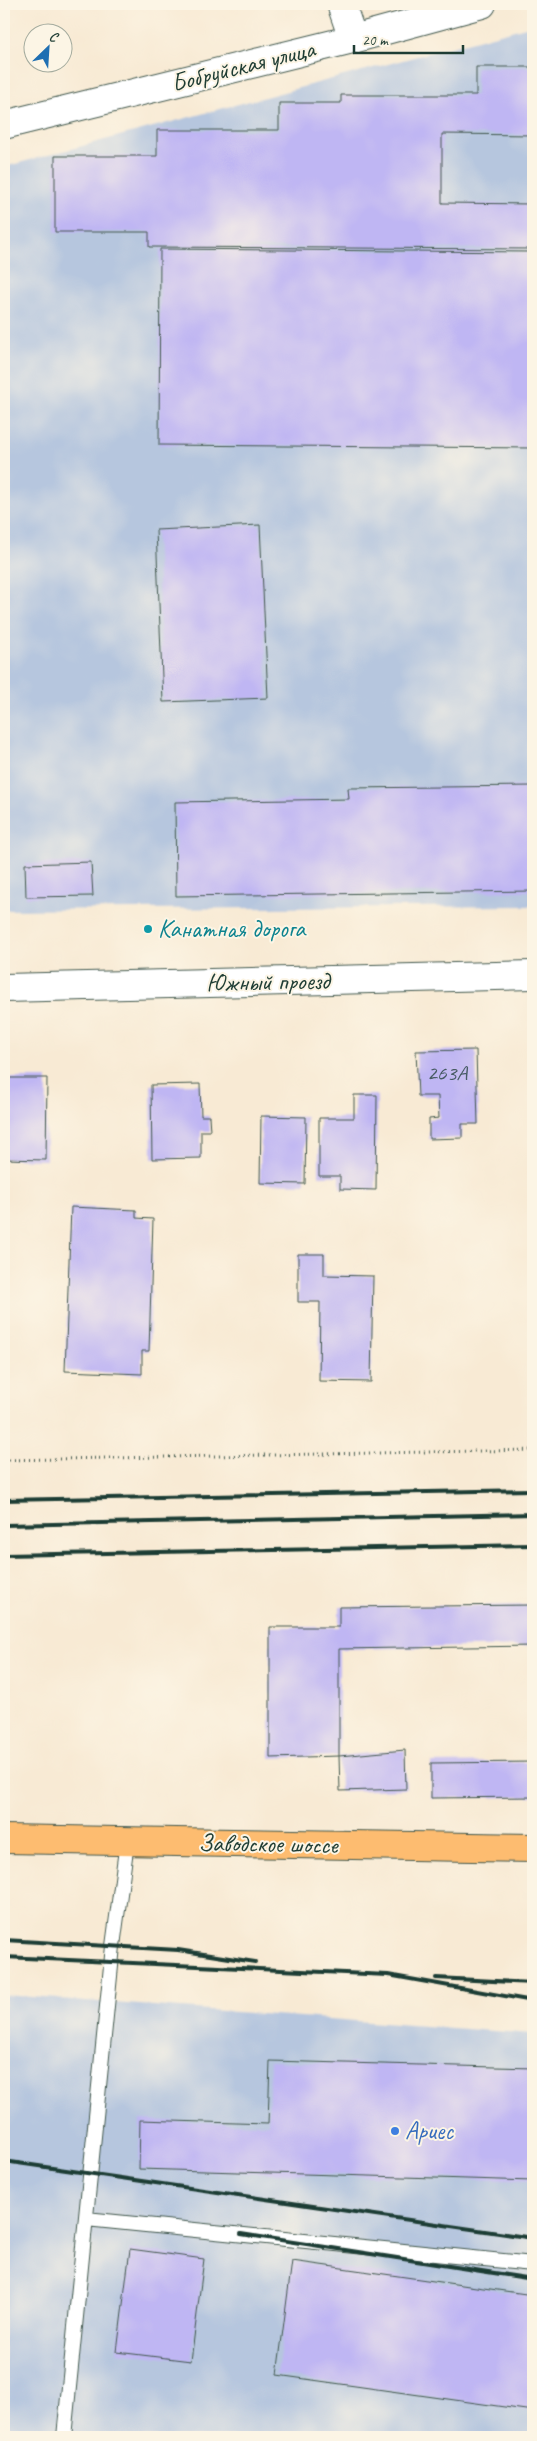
<svg xmlns="http://www.w3.org/2000/svg" width="537" height="2441" font-family="Caveat,sans-serif">
<style>
.industrial{fill:#b6c6de}
.building{fill:#bfb6f3}
.lines{fill:none;stroke-linecap:round;stroke-linejoin:round}
.lane-casing{stroke:#40574c;stroke-width:16}
.street-casing{stroke:#40574c;stroke-width:30}
.primary-casing{stroke:#40574c;stroke-width:30}
.path{stroke:#40574c;stroke-width:3;stroke-dasharray:1 4;stroke-linecap:butt}
.lane{stroke:#fff;stroke-width:14}
.street{stroke:#fff;stroke-width:28}
.primary{stroke:#fdbc6f;stroke-width:28}
.rail{stroke:#1f3d34;stroke-width:4}
.culture-dot{fill:#0f9aa8;stroke:#fcf5e5;stroke-width:2}
.shop-dot{fill:#3f7fe0;stroke:#fcf5e5;stroke-width:2}
.labels{text-anchor:middle;dominant-baseline:central;stroke-width:4;stroke-linejoin:round;paint-order:stroke}
.number-label{font-size:22px;fill:#475b64}
.street-label{font-size:25px;fill:#1f3d34;stroke:#fcf5e5}
.culture-label{font-size:25px;fill:#0d838f;stroke:#fcf5e5;text-anchor:start}
.shop-label{font-size:25px;fill:#366cbe;stroke:#fcf5e5;text-anchor:start}
</style>
<rect width="100%" height="100%" fill="#fcf5e5"/>
<filter id="ink" filterUnits="userSpaceOnUse"><feTurbulence type="fractalNoise" baseFrequency=".02" numOctaves="2"/><feDisplacementMap in="SourceGraphic" scale="10" xChannelSelector="R" yChannelSelector="G"/><feConvolveMatrix kernelMatrix="1 2 1 2 8 2 1 2 1" color-interpolation-filters="sRGB"/></filter>
<filter id="wash" filterUnits="userSpaceOnUse"><feTurbulence type="fractalNoise" baseFrequency=".0096" numOctaves="4" result="noise"/><feDisplacementMap in="SourceGraphic" scale="20" xChannelSelector="R" yChannelSelector="G"/><feGaussianBlur stdDeviation="1.12" result="paint"/><feColorMatrix in="noise" values="0 0 0 0 0 0 0 0 0 0 0 0 0 0 0 0 0 1.4 0 .05"/><feComposite in="paint" operator="in"/></filter>
<g filter="url(#wash)">
<rect width="100%" height="100%" fill="#f8ead4"/>
<path class="industrial" d="M533,25v881l-529,4v-743z
M4,1995l529,39v403h-529z"/>
<g id="blocks">
<path class="building" d="M476,67h57v68l-91,-1v69l91,1v45l-384,-2v-15h-94v-76h102v-26h122v-27h62v-8h135z
M160,249l373,3v196l-374,-3z
M260,525l8,173 -105,4 -7,-172z
M533,786v105l-357,5 -1,-94 174,-3 -1,-11z
M91,862l2,34 -67,1 -1,-33z
M476,1050l2,74h-16v14l-33,1v-20l10,-1 -1,-22h-20l-2,-45z
M4,1078h43l-1,82 -42,-1z
M200,1084l1,32h8l1,15h-9v27l-49,1 -1,-74z
M354,1095h23l-1,95 -36,-1v-13h-21v-58h35z
M261,1116l45,1 -1,67 -45,-1z
M71,1207l65,3v8l17,1 -4,132h-7v23l-77,-3z
M298,1254h26v21l49,1 -2,106 -52,-1 1,-79h-22z
M533,1605v41l-194,3v107l-69,2v-131h69v-20z
M405,1750l1,39 -66,2 -1,-35z
M533,1762v35l-102,1v-35z
M270,2061l263,7v113l-394,-12 1,-49 128,4z
M130,2249l74,10 -13,102 -74,-9z
M292,2261l241,34v116l-256,-36z"/>
</g>
</g>
<g filter="url(#ink)">
<use href="#blocks" fill-opacity="0" stroke="#40574c" stroke-width="1"/>
<g class="lines">
<defs>
<path id="lane" d="M86,2219l447,45
M64,2437l49,-491 14,-104"/>
<path id="street" d="M341,4l12,35
M4,125l349,-86 129,-35
M4,988l529,-13"/>
<path id="primary" d="M4,1839l529,9"/>
</defs>
<use href="#lane" class="lane-casing"/>
<use href="#street" class="street-casing"/>
<use href="#primary" class="primary-casing"/>
<path class="path" d="M4,1460l529,-10"/>
<use href="#lane" class="lane"/>
<use href="#street" class="street"/>
<use href="#primary" class="primary"/>
<path class="rail" d="M4,1500l529,-10
M4,1525l529,-11
M4,1555l529,-10
M4,1940l174,10 77,12
M4,1957l384,18 145,26
M436,1978l97,5
M4,2161l529,77
M241,2234l292,45"/>
</g>
</g>
<circle class="culture-dot" cx="148" cy="929" r="5"/>
<circle class="shop-dot" cx="395" cy="2131" r="5"/>
<g class="labels">
<g class="number-label">
<text x="447" y="1073">263А</text>
</g>
<g class="street-label">
<text transform="translate(243 66) rotate(-14)">Бобруйская улица</text>
<text transform="translate(268 982) rotate(-1)">Южный проезд</text>
<text transform="translate(268 1844) rotate(1)">Заводское шоссе</text>
</g>
<g class="culture-label">
<text x="158" y="929">Канатная дорога</text>
</g>
<g class="shop-label">
<text x="405" y="2131">Ариес</text>
</g>
</g>
<rect width="537" height="2441" fill="none" stroke="#fcf5e5" stroke-width="20"/>
<g transform="translate(48 48) rotate(25)"><circle r="24" fill="#fcf5e5" stroke="#a4ab9e"/>
<path d="M0-4L9 19L0 12L-9 19Z" fill="#1f6fb2"/>
<text y="-8" font-size="14" font-weight="bold" text-anchor="middle" fill="#1f3d34">С</text>
</g>
<path d="M354 45v8h109v-8" fill="none" stroke="#1f3d34" stroke-width="2.5"/>
<text x="362" y="45" font-size="15" fill="#1f3d34" stroke="#fcf5e5" stroke-width="4" paint-order="stroke">20 m</text>
</svg>
